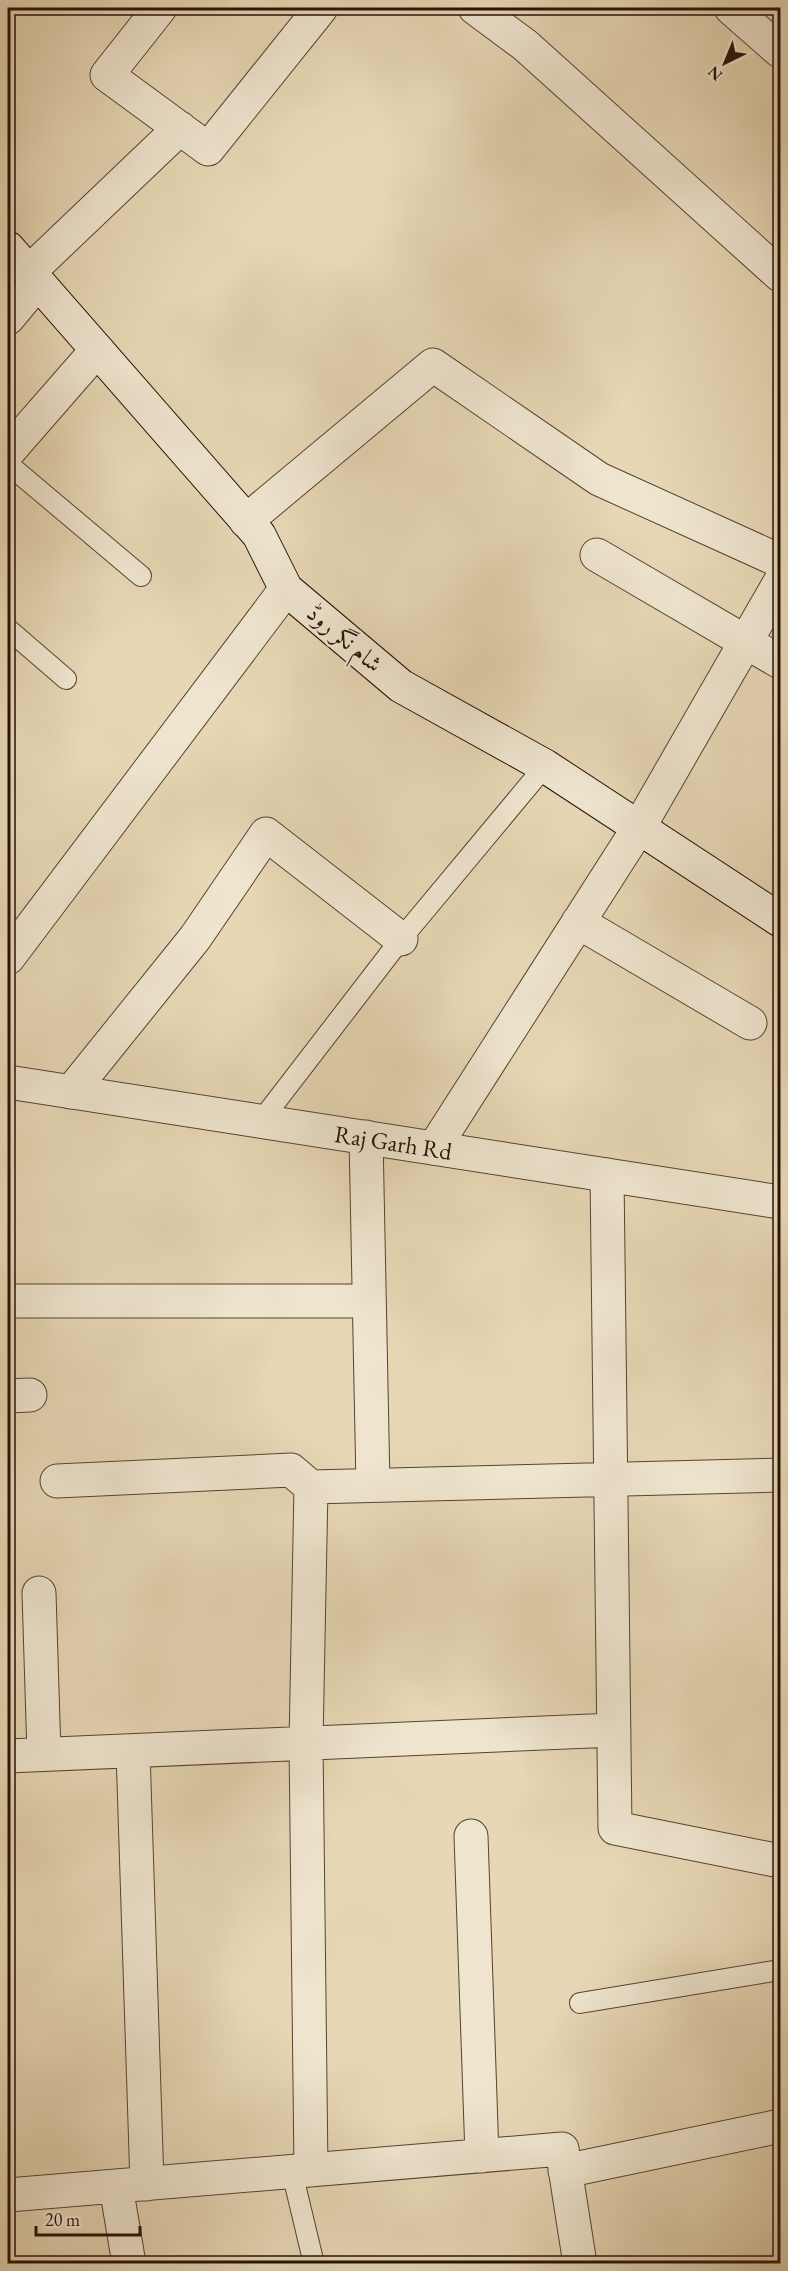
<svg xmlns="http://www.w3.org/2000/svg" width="788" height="2271" font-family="'EB Garamond',Amiri,serif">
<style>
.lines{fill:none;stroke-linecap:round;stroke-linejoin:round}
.service-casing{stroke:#564333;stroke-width:22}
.minor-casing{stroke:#564333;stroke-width:35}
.tertiary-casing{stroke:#564333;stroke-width:35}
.secondary-casing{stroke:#261208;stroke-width:35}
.service{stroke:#efe5cf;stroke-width:20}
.minor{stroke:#efe5cf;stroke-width:33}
.tertiary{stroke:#efe5cf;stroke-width:33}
.secondary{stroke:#efe5cf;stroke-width:33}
.labels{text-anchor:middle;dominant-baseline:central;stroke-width:5;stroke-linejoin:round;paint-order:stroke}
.street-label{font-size:24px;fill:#261208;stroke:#efe5cf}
</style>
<rect width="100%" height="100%" fill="#e7d7b5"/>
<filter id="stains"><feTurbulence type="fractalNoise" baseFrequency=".00333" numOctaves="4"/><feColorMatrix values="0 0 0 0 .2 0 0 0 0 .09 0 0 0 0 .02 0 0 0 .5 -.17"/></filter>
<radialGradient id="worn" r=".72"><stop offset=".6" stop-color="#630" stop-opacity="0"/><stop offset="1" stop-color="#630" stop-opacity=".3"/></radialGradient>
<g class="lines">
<defs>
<path id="service" d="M8,464l133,112
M8,629l58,50
M261,1121l140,-182 144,-173
M580,2003l200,-33
M292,2172l22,92"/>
<path id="minor" d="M160,8l-53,67 101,74 113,-141
M475,8l50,37 255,230
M731,8l49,43
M29,272l151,-144
M8,318l29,-35
M8,452l89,-102
M246,521l187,-156 166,114 181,82
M597,555l183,107
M578,922l172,101
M8,958l278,-369
M71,1092l124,-154 71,-104 135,105
M366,1137l7,348
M434,1148l204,-319 142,-247
M607,1175l8,653 165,33
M8,1301h361
M8,1396l22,-1
M57,1481l234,-11 20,17 469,-12
M39,1593l5,161
M133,1751l14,433
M8,1756l606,-26
M471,1836l11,320
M311,2170l-5,-427 5,-256
M565,2171l215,-45
M116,2186l13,78
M8,2195l554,-46 18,115"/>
<g id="tertiary">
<path id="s1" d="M8,1082l772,120"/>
</g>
<path id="secondary" d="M8,248l251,287 27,54 115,97 144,80 235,154"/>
</defs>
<use href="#service" class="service-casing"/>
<use href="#minor" class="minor-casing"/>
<use href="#tertiary" class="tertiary-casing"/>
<use href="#secondary" class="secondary-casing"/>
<use href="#service" class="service"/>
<use href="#minor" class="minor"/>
<use href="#tertiary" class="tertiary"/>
<use href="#secondary" class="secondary"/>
</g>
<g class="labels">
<g class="street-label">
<text transform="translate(345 638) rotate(40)">شام نگر روڈ</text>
<text stroke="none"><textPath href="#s1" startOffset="390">Raj Garh Rd</textPath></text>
</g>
</g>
<rect width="788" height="2271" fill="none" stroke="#e7d7b5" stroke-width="30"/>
<rect x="9" y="9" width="770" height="2253" fill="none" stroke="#261208" stroke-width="3"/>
<rect x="15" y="15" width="758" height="2241" fill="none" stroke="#261208" stroke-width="1.5"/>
<g transform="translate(725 63) rotate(223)" stroke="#efe5cf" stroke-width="4.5" paint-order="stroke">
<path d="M0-4.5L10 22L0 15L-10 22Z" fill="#261208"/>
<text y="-9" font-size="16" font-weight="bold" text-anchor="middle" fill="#261208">N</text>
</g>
<path d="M36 2226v9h104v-9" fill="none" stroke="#261208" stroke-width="3"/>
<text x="45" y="2226" font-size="18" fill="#261208" stroke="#efe5cf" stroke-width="4.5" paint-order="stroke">20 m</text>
<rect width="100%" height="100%" filter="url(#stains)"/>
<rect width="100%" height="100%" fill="url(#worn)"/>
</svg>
